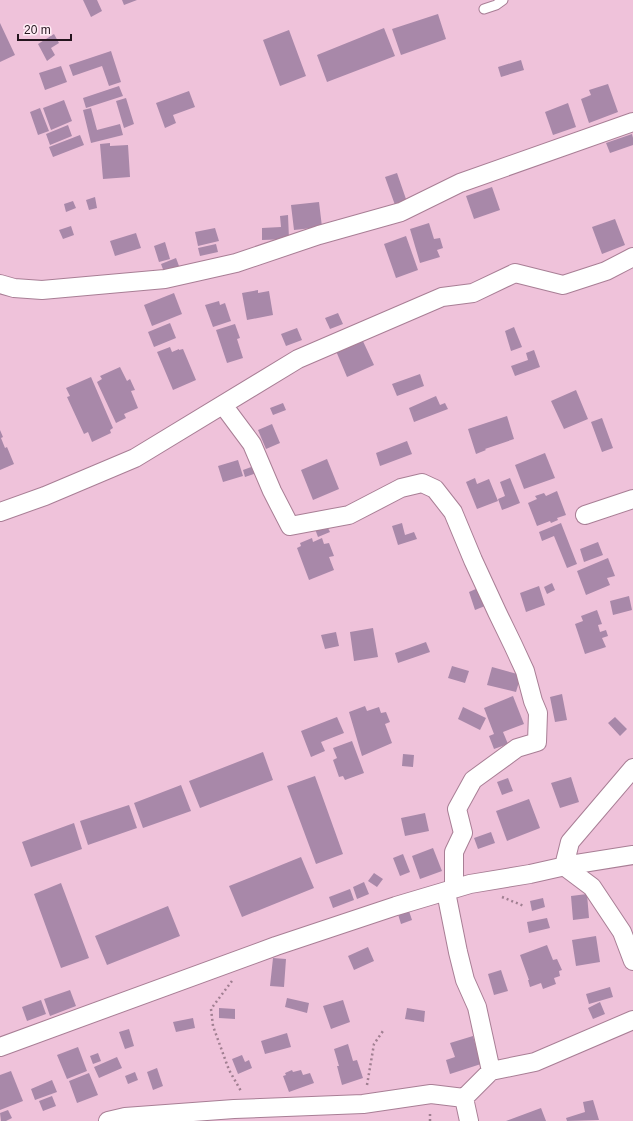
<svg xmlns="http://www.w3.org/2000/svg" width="633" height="1121" font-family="Arial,sans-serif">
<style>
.building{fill:#a888a9}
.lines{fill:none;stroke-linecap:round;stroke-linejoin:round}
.service-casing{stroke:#a87e95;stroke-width:11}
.minor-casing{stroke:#a87e95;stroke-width:20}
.path{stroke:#a07f91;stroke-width:2.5;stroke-dasharray:2 3;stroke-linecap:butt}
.service{stroke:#fff;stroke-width:9}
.minor{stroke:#fff;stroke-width:18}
</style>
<rect width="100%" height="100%" fill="#efc2da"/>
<path class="building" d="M83,0h14l5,11 -11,6z
M122,0h15l-13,5z
M438,14l8,25 -45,16 -9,-26z
M0,23l15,32 -15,7z
M384,28l11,28 -68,26 -10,-27z
M289,30l17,46 -26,10 -17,-46z
M54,34l5,9 -8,5 4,7 -8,6 -9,-17z
M111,51l10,31 -12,4 -7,-20 -29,10 -4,-11z
M521,60l3,10 -23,7 -3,-10z
M61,66l6,16 -22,8 -6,-17z
M608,84l10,28 -29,11 -8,-24 10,-4 -2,-5z
M119,86l4,10 -37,12 -3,-10z
M189,91l6,16 -22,8 3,8 -11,5 -9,-25z
M126,98l8,26 -10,4 -8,-27z
M64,100l8,21 -21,9 -8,-22z
M568,103l8,24 -23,8 -8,-23z
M40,108l9,23 -11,4 -8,-23z
M91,108l6,22 23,-6 3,11 -32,8 -8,-33z
M68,125l4,11 -22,9 -4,-11z
M632,134l1,4v7l-23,8 -4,-10z
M80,135l4,10 -31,12 -4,-10z
M110,143v3l18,-1 2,32 -27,2 -3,-35z
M397,173l10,29 -12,3 -10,-28z
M492,187l8,23 -26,9 -8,-23z
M95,197l2,11 -8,2 -3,-10z
M73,201l3,7 -10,4 -2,-8z
M319,202l3,25 -28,3 -3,-25z
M288,215l1,24 -27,1v-12l19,-1 -1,-11z
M615,219l10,26 -23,9 -10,-27z
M429,223l5,16 6,-1 3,10 -6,2 3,7 -20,6 -10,-34z
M71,226l3,9 -11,4 -4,-9z
M215,228l4,13 -21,5 -3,-14z
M136,233l5,15 -26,8 -5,-15z
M406,236l12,34 -22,8 -12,-34z
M165,242l5,17 -11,3 -5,-16z
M216,244l2,8 -18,4 -2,-8z
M176,258l3,8 -15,6 -3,-8z
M258,290v3l11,-2 4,24 -26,5 -5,-27z
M174,293l8,21 -30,12 -8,-21z
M219,301l1,4 5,-2 6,18 -18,6 -8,-22z
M338,313l5,11 -13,5 -5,-11z
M170,323l6,15 -22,9 -6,-15z
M235,324l5,14 -3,1 6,19 -16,5 -11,-33z
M514,327l8,20 -11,4 -6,-20z
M297,328l5,12 -16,6 -5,-12z
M362,339l12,26 -27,12 -11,-26z
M170,347l2,5 7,-3v1l4,-1 13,31 -23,10 -16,-38z
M534,350l6,17 -25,9 -4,-10 17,-6 -2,-7z
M120,367l7,14 3,-2 5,11 -4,1 7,17 -14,6 2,4 -10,5 -19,-41 5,-3 -2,-3z
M420,374l4,12 -27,10 -5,-12z
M91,377l22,51 -3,2 1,3 -19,9 -4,-10 -4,2 -17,-37 3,-1 -4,-8z
M576,390l12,29 -24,10 -13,-28z
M436,396l4,9 5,-2 3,6 -34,13 -5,-14z
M283,403l3,7 -13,5 -3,-7z
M507,416l7,23 -29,10 1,1 -10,4 -8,-25z
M602,418l11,30 -11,4 -11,-30z
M272,424l8,19 -14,6 -8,-19z
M0,430l3,7 -2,1 4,10 2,-1 7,17 -14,6z
M407,441l5,13 -32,12 -4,-13z
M545,453l10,25 -31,11 -9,-24z
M327,459l12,30 -26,11 -12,-30z
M238,460l5,16 -20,6 -5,-16z
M254,466l3,7 -12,4 -2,-7z
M475,478l2,6 12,-5 9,22 -21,8 -11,-27z
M510,478l10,25 -18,7 -4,-11 7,-3 -5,-14z
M557,491l9,24 -9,3 1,2 -7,3 -1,-2 -13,5 -9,-23 9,-4 -2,-3 9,-3 2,3z
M402,523l3,12 9,-3 3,7 -19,6 -6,-19z
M561,523l16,41 -10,4 -13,-32 -12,5 -3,-9z
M326,524l4,8 -12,5 -3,-8z
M312,538l1,4 9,-4 2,6 5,-1 5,13 -5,1 5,13 -25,10 -12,-32 4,-2 -1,-3z
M598,542l5,13 -19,7 -4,-13z
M608,558l7,18 -8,2 3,7 -24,10 -9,-24z
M552,583l3,7 -8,4 -3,-7z
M539,586l6,19 -19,7 -6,-19z
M478,588l7,18 -10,4 -6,-18z
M629,596l3,14 -19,5 -3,-14z
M597,610l5,14 -4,1 2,7 6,-2 2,6 -6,2 4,9 -21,7 -10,-30 8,-3 -2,-5z
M373,628l5,29 -24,4 -4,-29z
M336,632l3,14 -14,3 -4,-14z
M426,642l4,10 -32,11 -3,-10z
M452,666l17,5 -4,12 -17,-5z
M492,667l29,8 -5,17 -29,-7z
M562,694l5,26 -12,2 -5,-25z
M513,696l11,28 -21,8 5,12 -14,5 -5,-13 5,-2 -10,-26z
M365,706l2,5 12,-4 2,6 5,-1 4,10 -5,2 7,19 -30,13 -13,-44z
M463,707l23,11 -6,12 -22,-11z
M337,717l7,16 -23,9 4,9 -14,6 -10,-26z
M615,717l12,12 -7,7 -12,-13z
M352,741l12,32 -19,7 -2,-4 -4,1 -6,-17 4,-2 -4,-10z
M263,752l10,28 -73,28 -11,-27z
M403,754l11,1 -1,12 -11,-1z
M315,776l28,78 -27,10 -29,-78z
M571,777l8,25 -19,6 -9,-25z
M508,778l5,13 -11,4 -5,-13z
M181,785l10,26 -48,17 -9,-25z
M529,799l11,29 -33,13 -11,-30z
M129,805l8,23 -49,17 -8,-24z
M425,813l4,18 -24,5 -4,-18z
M74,823l8,26 -51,18 -9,-25z
M491,832l4,11 -17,6 -4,-11z
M433,848l9,23 -22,8 -8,-23z
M403,854l7,18 -10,4 -7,-18z
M301,857l13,31 -72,29 -13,-31z
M374,873l9,6 -6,8 -9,-6z
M364,882l5,12 -12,5 -4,-12z
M61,883l28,75 -28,10 -27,-74z
M350,889l4,11 -21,8 -4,-11z
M587,894l2,24 -16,2 -2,-24z
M543,898l2,9 -13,4 -2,-10z
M168,906l12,30 -73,29 -12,-29z
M408,908l4,12 -11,4 -4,-13z
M547,918l3,10 -21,5 -2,-11z
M596,936l4,26 -24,4 -4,-26z
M547,945l6,15 4,-1 5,11 -3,1 1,5 -6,2 2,6 -13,5 -2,-6 -11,4 -2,-7h1l-9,-25z
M368,947l6,14 -20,9 -6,-14z
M273,958l13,1 -2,28 -14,-1z
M501,970l7,21 -14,4 -6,-21z
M610,987l3,10 -24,7 -3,-10z
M70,990l6,16 -26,10 -6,-17z
M287,998l22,5 -2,10 -22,-6z
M41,1000l5,14 -19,7 -5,-14z
M343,1000l7,22 -19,7 -8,-23z
M600,1002l5,12 -12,5 -5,-11z
M219,1008l16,1v10l-16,-1z
M407,1008l18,3 -1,11 -19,-3z
M193,1018l2,10 -19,4 -3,-10z
M129,1029l5,17 -9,3 -6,-17z
M287,1033l4,14 -26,7 -4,-13z
M473,1036l8,28 -31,10 -4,-14 9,-3 -5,-14z
M348,1044l5,17 4,-1 6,18 -21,7 -5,-19h2l-5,-17z
M78,1047l9,24 -20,8 -10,-24z
M98,1053l3,8 -8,3 -3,-8z
M242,1055l3,7 4,-2 3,8 -14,6 -6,-15z
M117,1057l5,11 -23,10 -5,-11z
M157,1068l6,18 -10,4 -6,-18z
M292,1070l1,2 8,-2 2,5 7,-2 4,10 -25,9 -6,-16 3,-1 -1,-2z
M11,1071l12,30 -23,9v-35z
M135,1072l3,8 -10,4 -3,-8z
M89,1073l9,22 -21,8 -8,-22z
M52,1080l5,12 -22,8 -4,-11z
M52,1096l4,10 -13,5 -4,-10z
M593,1100l6,20 -32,1 -1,-3 19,-6 -2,-10z
M541,1108l5,13h-40z
M8,1110l4,8 -6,3h-5l-1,-8z"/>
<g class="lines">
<defs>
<path id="service" d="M484,9l12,-4 7,-5"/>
<path id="minor" d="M0,284l14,4 28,2 123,-11 71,-16 83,-28 82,-23 59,-29 173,-61
M223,405l29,39 20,47 18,35 59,-11 52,-27 21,-5 13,6 18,23 20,48 24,52 16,33 12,26 8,30 5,12 -1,29 -20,6 -44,32 -16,29 6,24 -9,19v37
M0,512l45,-16 90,-38 163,-99 144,-62 31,-4 42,-20 48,12 43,-14 27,-14
M585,515l48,-16
M633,768l-63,74 -6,24 28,21 30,45 11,29
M446,892l12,60 7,28 12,27 14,64 -27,27
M0,1047l276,-101 120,-40 74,-22 60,-10 40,-9 63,-10
M491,1071l44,-9 98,-42
M464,1098l5,23
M108,1121l17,-4 109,-8 129,-5 68,-10 33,4"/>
</defs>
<use href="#service" class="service-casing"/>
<use href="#minor" class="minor-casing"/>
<path class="path" d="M502,897l22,9
M232,981l-21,28 2,17 16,44 12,21
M367,1085l7,-41 9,-13
M430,1121v-10"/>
<use href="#service" class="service"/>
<use href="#minor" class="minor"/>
</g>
<path d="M18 34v6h53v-6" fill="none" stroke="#24151e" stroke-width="2"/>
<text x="24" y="34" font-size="12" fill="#24151e" stroke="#ffecf5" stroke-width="3" paint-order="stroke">20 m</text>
</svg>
